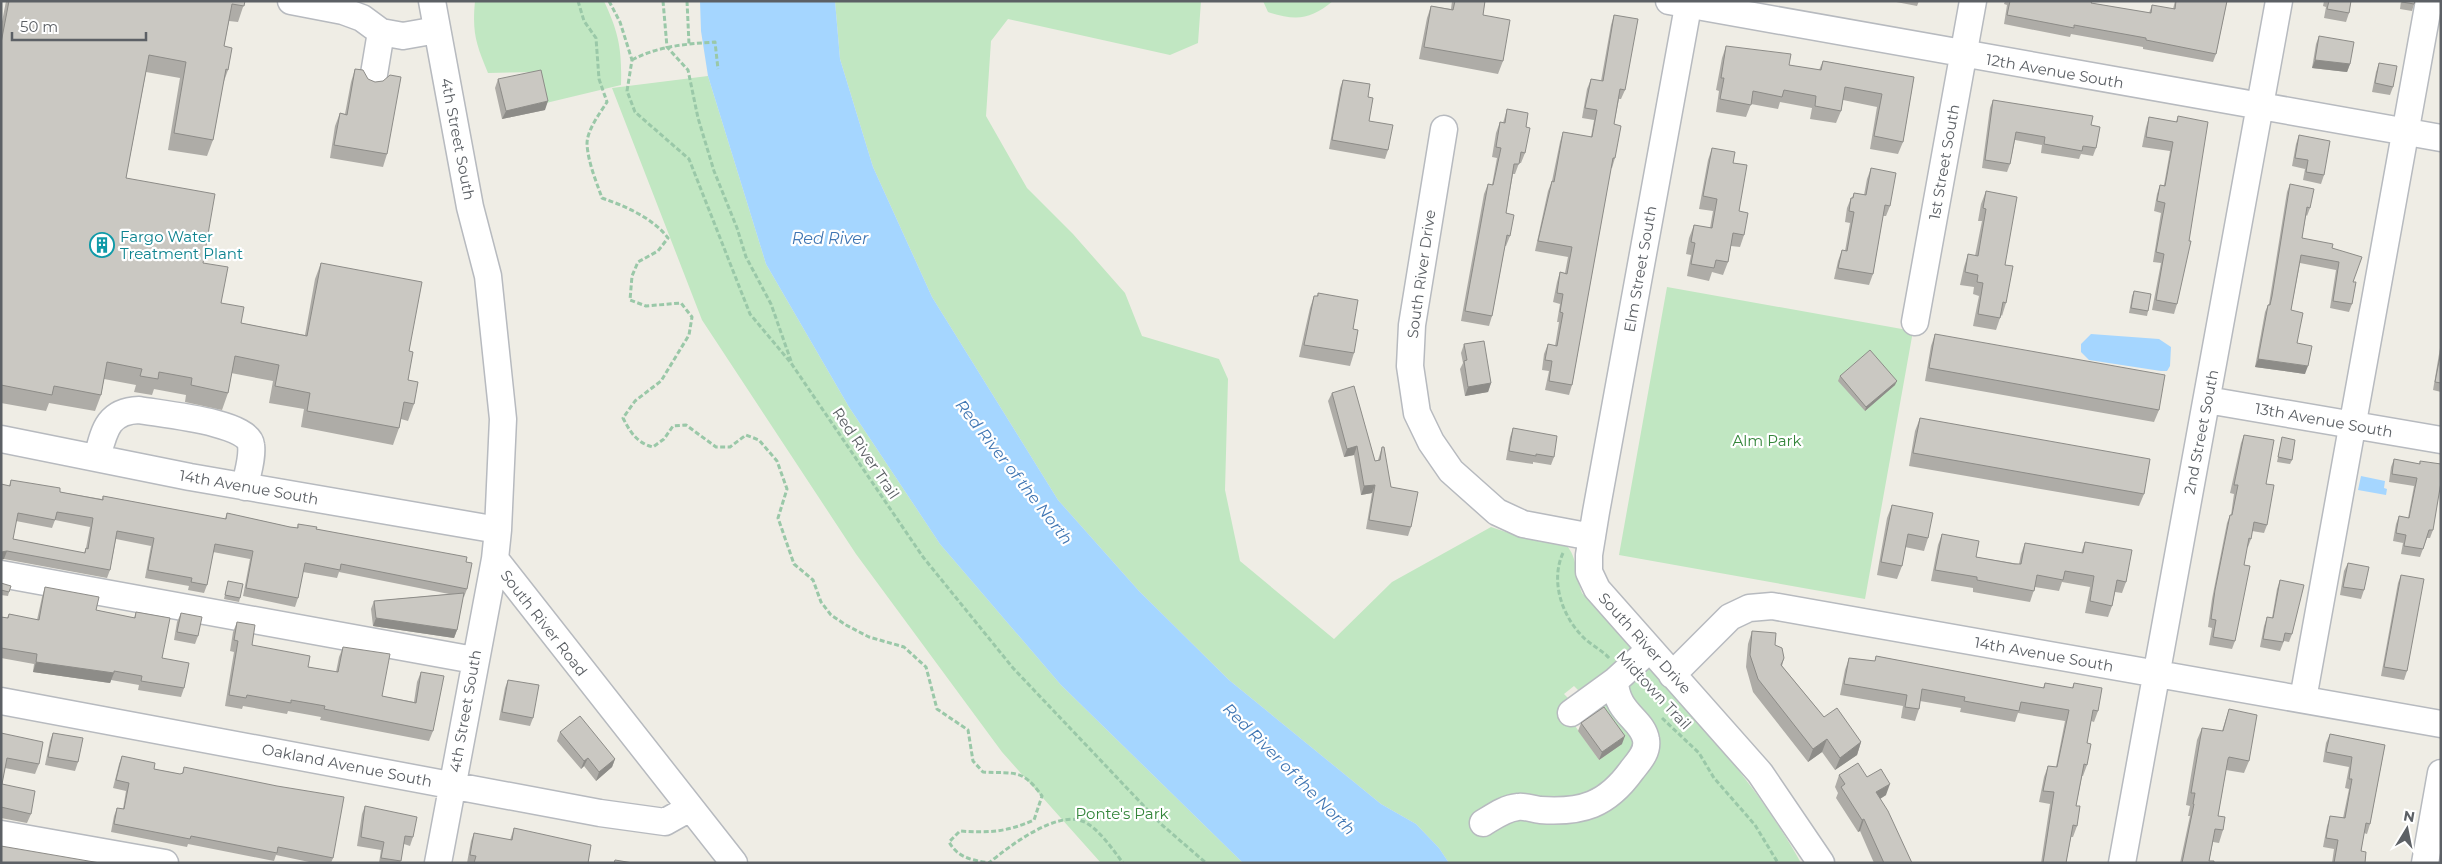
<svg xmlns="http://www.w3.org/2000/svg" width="2442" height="864" font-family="Montserrat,sans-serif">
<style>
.green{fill:#c1e7c2}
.water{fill:#a5d6ff}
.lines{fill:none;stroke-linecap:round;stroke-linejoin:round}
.minor-casing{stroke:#b7babf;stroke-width:29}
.path{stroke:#9ac8a8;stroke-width:3;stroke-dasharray:5 2.5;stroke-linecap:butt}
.minor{stroke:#fff;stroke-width:26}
.wall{fill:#aeaca7;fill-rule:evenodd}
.shaded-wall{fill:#8d8c88}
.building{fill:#cac8c2;stroke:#8d8c88;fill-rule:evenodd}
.labels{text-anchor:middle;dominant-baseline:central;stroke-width:4.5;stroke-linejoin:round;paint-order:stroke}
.street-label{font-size:15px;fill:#5c6065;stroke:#fff}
.culture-label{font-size:15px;fill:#0d838f;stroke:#fff;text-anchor:start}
.park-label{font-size:15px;fill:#34853a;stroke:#fff}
.water-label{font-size:16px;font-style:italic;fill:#4076b3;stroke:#fff}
</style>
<rect width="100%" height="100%" fill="#efede5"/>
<path class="green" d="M475,1h129c15,32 18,49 17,84l-75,18 -8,-31 -50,1c-12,-29 -16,-40 -13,-72z
M835,1h366l-3,42 -28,12 -162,-36 -17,22 -5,75 41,72 46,46 52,59 17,43 77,23 9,20 -3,111 15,71 94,78 58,-57 99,-55 24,8 51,10c12,12 10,33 16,48l51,54 -51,47 -8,-8 -10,8 7,7 2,22 26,37 22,-16 -29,-40 56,-39c55,60 113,126 153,198h-352l-10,-15 -23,-24 -35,-20 -152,-124 -90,-89 -81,-91 -126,-203 -59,-130 -33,-108z
M1263,1h70c-23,19 -37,20 -65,11z
M708,76l58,188 83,143 91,137 121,141 182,178h-142l-99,-111 -146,-198 -154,-234 -90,-232z
M1667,287l246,44 -48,268 -246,-44z"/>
<path class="water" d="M700,1h135l5,58 33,108 59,130 126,203 81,91 90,89 152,124 35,20 23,24 10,15h-206l-182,-178 -121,-141 -91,-137 -83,-143 -58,-188 -7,-45z
M2091,334l68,5 12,8 -1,19 -3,5h-6l-72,-11 -8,-8v-8z
M2361,476l24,5 -1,7 3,1 -1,6 -28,-5z"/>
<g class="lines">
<defs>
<path id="minor" d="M291,1l52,10 19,7 19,14 22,4 34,-6
M432,1l38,206 18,69 15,143 -5,111 -3,29 -57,304
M1669,1l772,137
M1689,1l-93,511 -7,43v17l8,17 163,184 61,90
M373,80l8,-48
M1444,129l-32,196 -2,41 7,47 14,29 20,29 46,41 26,12 69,13
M1915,322l58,-321
M2207,400l234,40
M1,439l189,38 308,53
M97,458c7,-26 10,-47 42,-48 21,4 110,12 112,35 2,13 -4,29 -6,42
M495,559l239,304
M1,574l473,86
M1672,675l58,-58 19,-9 23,-2 669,118
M2303,699l126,-698
M1,701l599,112 65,9 25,-14
M1571,713l44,-32
M1483,823c10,-6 22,-15 35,-16 7,-1 15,2 22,3 42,3 67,-5 92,-40 7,-9 16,-18 14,-30 -3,-21 -30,-26 -31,-59l35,-32
M1,834l164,29
M2122,863l157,-862
M2425,863l16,-90"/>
</defs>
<use href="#minor" class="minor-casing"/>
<path class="path" d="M578,1l6,20 12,17 3,41 8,23c-7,11 -20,28 -20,42 1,18 9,37 15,54 23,8 51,20 66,40l-10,13 -20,11 -6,14 -2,24 16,6 35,-3 11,14 -3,18 -28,46 -26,20 -12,17c7,14 14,25 30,29l11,-8 9,-13 13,-1 30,22h14l16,-12 13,5 18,21 10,28 -9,29 16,46 19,16 8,22 10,13 15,10 23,12 35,10 22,20 11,42 31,21 5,31 10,11c32,2 39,-4 59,24l-8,24c-27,12 -45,13 -74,11l-11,11c9,16 23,18 40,21 20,-17 67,-52 93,-42 15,5 32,30 41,42
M609,1l11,21 12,38 -5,31 8,21 54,47 61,155 41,49 132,194 90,111 148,156 45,39
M663,1l4,46 21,23 10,48 16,53 23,57 9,29 25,47 20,57
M687,1l2,43
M632,60c26,-14 54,-16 83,-18l3,27
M1563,553c-13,28 -1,63 20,84 8,8 19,13 27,22
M1662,718l37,35 15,25 41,47 23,38"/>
<use href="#minor" class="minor"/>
</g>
<path class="wall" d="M6,1h239l-7,21 -9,-1 -5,25 4,24 -5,14 -10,56 -6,16 -39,-6 12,-72 -34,-6 -20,106 77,85 18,40 20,20 64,12 10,-56 6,-16 88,88 -1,29 6,24 -6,17 -7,-2 -2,9 -6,17 -92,-18 3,-18 -35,-6 4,-22 -42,-8 -3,20 -6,17 -37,-8 1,-7 -32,-6 -2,6 -18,-3 2,-7 -32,-6 -3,16 -6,16 -46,-8 -3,8 -45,-8v-376z
M1452,1h33l-2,14 20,46 -5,13 -79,-15 8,-41 4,-12 20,3z
M1891,1h28l-2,5z
M2005,1h87l-1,2 58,10 3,-8 21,4 2,-8h52l-11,53 -3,8 -70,-13v-2l-72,-13 -1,3 -66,-13 3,-19 -3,-1z
M2324,1h27l-2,12 -3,9 -22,-4 2,-11 -3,-1z
M2401,1h14l-3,10 -12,-2z
M1614,15l11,75 -4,9h-2l-5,25 1,34 -3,10h-1l-39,217 -3,10 -24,-5 4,-19 -7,-1 2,-16 4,-10 7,2 4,-24h-2l3,-18 -7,-2 4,-20 3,-10 5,1 3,-16 -33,-6 13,-60 4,-10 8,-39 3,-10 28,5 3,-17 -12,-2 5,-29 4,-10 10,2 10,-56z
M2319,36l31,28 -3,8 -35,-4 4,-24z
M1726,46l63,19 30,5 4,-9 91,16 -11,65 -5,12 -28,-5 7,-42 -34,-7 -2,11 -5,12 -26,-4 2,-11 -32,-6 -2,7 -27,-5 -5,13 -30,-5 3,-21 -3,-1 6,-32z
M2379,63l14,24 -3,8 -18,-3 4,-20z
M355,69l32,85 -4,13 -53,-9 5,-32 5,-13 5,1 6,-32z
M498,79l47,31 -43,9 -7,-31z
M1343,80l25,17 1,24 19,29 -3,9 -56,-10 11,-61z
M1993,100l98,25 5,23 -3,8 -12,-2 -2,5 -38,-6 1,-8 -27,-5 -5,24 -3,8 -25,-4 8,-60z
M1507,109l19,18 -1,26 -4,10h-2l-4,11h-2l-7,39 4,23 -4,10h-1l-13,70 -3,10 -28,-5 23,-127 4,-10 4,1 5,-27 -5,-1 4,-24 4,-11 3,1z
M2178,116l-1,188 -3,10 -22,-4 9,-47 -8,-1 8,-49 -7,-2 3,-17 3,-9h4l6,-34 -28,-4 4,-20 3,-10 27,5z
M2299,135l25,40 -3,9 -18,-4 2,-11 -13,-3 4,-22z
M1712,148l21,15 6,48 5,24 -4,12 -9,-1 -3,16 -5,13 -11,-3 -3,9 -22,-5 4,-21 -5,-1 3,-16 5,-13 16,3 3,-17 -14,-2 9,-49z
M1871,168l19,38 -4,10h-3l-10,58 -4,11 -35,-6 4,-18 4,-11 3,1 5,-28 -5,-1 2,-14 4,-10h1l2,-5 10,2 3,-16z
M2290,184l20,24 -3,8 -1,-1 -4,23 30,10 21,34 -1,22 -3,8 -19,-4 6,-38 -36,-7 -9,47 6,33 8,31 -50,-7 10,-55 3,-7 1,-1 18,-112z
M1986,191l19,74 1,38 -4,13 -1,-1 -5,15 -23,-4 6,-30 -6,-2 1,-7 -14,-2 4,-18 4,-13 7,2 7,-35h-4l3,-17z
M2134,291l14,20 -1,5 -18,-3 3,-17z
M1318,293l35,36 1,24 -4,13 -51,-9 11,-49 4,-12h3z
M1935,334l224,76 -5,12 -229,-41 6,-35z
M2441,342v50l-8,-2z
M1464,344l27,39 -3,9 -23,4 -5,-27 3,-6 -2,-10z
M1840,376l55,9 -30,26 -27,-30z
M1332,393l43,68 3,-1 4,-13 9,40 20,40 -3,9 -42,-7 6,-36 -11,2 -7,-40 -10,2 -16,-56z
M1920,418l224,76 -5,12 -230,-40 6,-35z
M1513,428l41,29 -3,8 -18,-3v2l-27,-4 4,-23z
M2244,435l22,49 1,41 -3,8 -12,-2 -1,8 -3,8h-1l-3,18 -9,76 -3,8 -23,-4 3,-17 -4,-1 4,-28 15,-76 3,-8h1l3,-21 -4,-1 11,-50z
M2282,437l10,23 -2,4 -13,-2z
M2394,459l25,5 1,-3 13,69 -3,8h-3l-7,19 -19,-3 2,-11 -10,-2 3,-17 3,-8 9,2 6,-32 -25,-4 2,-15z
M11,480l49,12 42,7 1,-3 122,23 2,-6 63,14 7,1 1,-4 18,5 150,33 1,27 -3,8h-1l-6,33 -3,8 -81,-12 -2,-17 3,-8 75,-7 -110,-22 -2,6 -34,-6 -5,26 -3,9 -52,-11 7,-37 -37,-7 -6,33 -3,8 -16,-3 1,-4 -44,-8 6,-32 -35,-7 -6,31 -3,8 -103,-19 5,-73zM55,520l35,7 -4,21 -2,5 -71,-14 3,-18 36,7z
M1892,505l36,33 -4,13 -19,-4 -3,19 -5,13 -20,-4 10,-57z
M1942,534l34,23 43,7 2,-10 4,-11 56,10 4,-11 41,40 -4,11 -7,-1 -3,14 -4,11 -23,-4 5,-26 -28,-5 -3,9 -24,-4 -5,15 -57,-10v-4l-42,-7 7,-36z
M2348,563l16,27 -3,9 -21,-4 4,-24z
M2401,575l6,96 -3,9 -23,-4 17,-93z
M2280,580l12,54 -3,8 -5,-1 -4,10 -20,-4 4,-21 3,-9 5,1 5,-29z
M228,581l12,17 -1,4 -15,-3z
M1,583l8,9 -1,4 -7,-1z
M45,587l51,23 38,8 2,-6 26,46 22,30 -3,9 -43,-7 1,-5 -28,-5 -1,3 -77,-11 1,-8 -33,-6v-41l6,1 2,-4 28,6 5,-23z
M181,613l17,23 -3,8 -21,-4 3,-18z
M237,622l15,23 56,22 28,5 3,-15 4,-10 39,49 32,6 3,-20 4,-10 12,59 -4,10 -109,-21 1,-3 -33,-6 -1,3 -44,-8 -1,3 -17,-3 9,-54 -4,-1 3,-19z
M1752,631l23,14 9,13 -2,8 42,51 37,25 -4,13 -22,15 -13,-18 -14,10 -55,-70 -7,-25 2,-23z
M1876,656l167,32 2,-5 27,5 2,-5 24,28 -4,11 -3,-1 -4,22v22l-4,11h-1l-6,30 1,20 -4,11h-2l-5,26h-25l9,-59 -11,-2 5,-25 4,-11 8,1 9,-46 -47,-8 -3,9 -55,-10 1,-4 -41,-7 -1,8 -4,12 -14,-3 2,-12 -63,-11 5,-25 4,-12 26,3z
M508,680l25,38 -3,8 -31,-6 6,-32z
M2229,709l20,52 -5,12 -18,-3 -8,46 5,14 -4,13 -6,-1 -4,19 5,2h-34l10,-47h-2l2,-10 -4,-1 11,-65 5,-12 20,3z
M1581,723l41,21 -23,16 -21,-29z
M560,732l55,27 -3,8 -16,14 -12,-15 -3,3 -24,-28z
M1,733l38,31 -4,10 -30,-6 -3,16 29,30 -4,9 -26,-5z
M53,733l25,29 -3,9 -30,-6 5,-24z
M2330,734l55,11 -15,79 -3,10 -3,-1 -3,18 4,12h-33l2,-14 -11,-2 4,-21 3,-10 13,2 6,-29 -4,-1 4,-21 -26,-5 3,-19z
M122,756l32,13 26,5h2l2,-7 149,91 -2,5h-17l-38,-8 -2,6 -86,-17 -1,3 -76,-15 3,-16 3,-8 6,1 3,-18 -13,-3 6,-24z
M1839,775l28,2 19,18 -6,4 32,64h-38l-14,-32 -2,1 -22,-34 2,-5 -3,-6z
M365,806l48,31 -3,9 -6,-2 -4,19h-21l2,-13 -24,-4 5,-32z
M514,828l74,35h-121l4,-22 3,-8 36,7z"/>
<path class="shaded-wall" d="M2315,60l35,4 -3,8 -35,-4z
M548,101l-3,9 -43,9 4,-8z
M2258,359l50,7 -3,8 -50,-7z
M1897,381l-2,4 -30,26 1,-4z
M1491,383l-3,9 -23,4 3,-9z
M1357,446l-3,9 -10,2 3,-8z
M1375,485l-3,8 -11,2 3,-9z
M7,551l-3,8 -3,1v-8z
M376,618l81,12 -3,8 -81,-12z
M36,662l78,11 -4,10 -77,-11z
M1625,736l-3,8 -23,16 3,-8z
M1827,739l-5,13 -14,10 5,-13z
M1861,742l-4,13 -22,15 5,-12z
M588,758l-4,8 -3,3 3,-8z
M615,759l-3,8 -16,14 3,-9z
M1890,784l-4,11 -14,9 4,-12z
M1864,819l-4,12 -2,1 4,-12z"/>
<path class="building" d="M9,1h236l-1,5 -12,-2 -8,42 8,2 -4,22 -2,-1 -13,71 -39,-7 12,-71 -37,-7 -23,123 89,16 -12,69 25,4 -7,36 23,4 -3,16 66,13 14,-73 101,19 -13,69 4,1 -5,28 10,2 -4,22 -10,-2 -5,26 -92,-17 3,-18 -35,-7 4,-21 -44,-9 -7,37 -37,-8 1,-7 -33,-6 -1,7 -18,-3 2,-7 -35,-7 -6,33 -47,-9 -2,9 -51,-10v-342z
M1455,1h30l-2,14 27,5 -7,41 -79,-14 7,-41 22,4z
M2010,1h82l-1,2 60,10 1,-8 23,4 1,-8h51l-11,53 -70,-14v-2l-72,-13v3l-67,-13z
M2329,1h22l-2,12 -22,-4z
M2402,1h13l-1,3 -12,-2z
M1614,15l24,4 -13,71 -5,-1 -6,35 7,2 -6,32h-2l-41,227 -23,-4 3,-20 -7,-1 3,-16 9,2 6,-33 -3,-1 3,-18 -6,-1 3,-21 7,2 5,-27 -34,-6 14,-60 2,1 9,-50 29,5 5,-27 -12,-2 6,-29 12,2z
M2319,36l35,6 -4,22 -35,-4z
M1726,46l65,8 -2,11 32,5 2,-9 91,16 -11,65 -29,-6 8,-42 -37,-7 -4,24 -26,-5 1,-10 -32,-6 -2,7 -29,-6 -2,14 -31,-6 4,-21h-3z
M2379,63l18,3 -4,21 -18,-4z
M355,69l8,1 5,9 7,3 8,-1 7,-6 11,2 -14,77 -53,-9 6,-32 7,2z
M541,70l7,31 -42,10 -8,-32z
M1343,80l27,4 -2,13 5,1 -4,23 24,4 -5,25 -56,-10z
M1993,100l100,16 -2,9 9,2 -4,21 -13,-2 -1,5 -38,-7 1,-7 -29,-5 -6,32 -25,-4z
M1507,109l21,4 -2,14 4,1 -5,25 -4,-1 -2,12h-5l-8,49 8,2 -4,21 -3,-1 -15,81 -27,-5 23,-127 5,1 8,-37 -5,-1 4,-25 5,1z
M2178,116l30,6 -19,119h2l-14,63 -21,-4 8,-46 -8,-2 9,-49 -8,-2 3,-16 5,1 8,-44 -27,-5 3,-20 28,5z
M2299,135l31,6 -6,34 -18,-3 2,-12 -13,-2z
M1712,148l23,4 -2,11 14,2 -8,46 9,2 -4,22 -11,-2 -5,29 -12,-2 -2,8 -23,-4 4,-21 -4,-1 3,-17 18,3 5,-29 -14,-3z
M1871,168l25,5 -6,33 -5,-1 -12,69 -35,-6 4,-18 5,1 7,-39 -5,-1 2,-13h2l1,-5 12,2z
M2290,184l24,5 -4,19 -3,-1 -5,31 31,6 -1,4 30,9 -9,25h3l-4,22 -19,-3 6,-39 -38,-7 -10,55 12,3 -6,30 15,3 -4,20 -50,-7 10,-54h2l2,-9z
M1986,191l31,6 -12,68 8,1 -7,37 -3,-1 -3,16 -22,-4 5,-31 -6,-1 1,-7 -13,-3 3,-18 10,2 8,-47 -3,-1z
M2134,291l17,3 -3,17 -17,-3z
M1318,293l40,7 -5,29 5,1 -4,23 -50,-8 10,-49h4z
M1935,334l230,41 -6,35 -230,-42z
M1484,341l7,42 -23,4 -4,-26 3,-1 -3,-16z
M1870,350l27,31 -31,26 -26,-31z
M2441,351v32l-6,-1z
M1354,386l21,75 5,-1 2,-13h2l7,40 27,5 -7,35 -42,-7 6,-35 -11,1 -7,-40 -10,3 -15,-56z
M1920,418l230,41 -6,35 -231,-41z
M1513,428l44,8 -3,21 -18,-3v2l-27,-5z
M2244,435l30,5 -8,44 8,1 -7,40 -13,-3 -3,17 -2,-1 -5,27 6,1 -15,75 -22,-4 3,-17 -5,-1 4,-29 15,-75h2l6,-30h-4z
M2282,437l13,3 -3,20 -14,-3z
M2394,459l26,5v-3l21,3v18l-8,48h-4l-6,19 -19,-3 2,-11 -10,-2 3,-17 10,2 8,-40 -25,-4z
M11,480l49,8v4l43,8v-4l123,23 1,-6 63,14 8,1v-4l19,3 -1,2 151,28 -1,5 6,1 -5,26 -126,-25 -1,6 -35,-7 -7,35 -52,-10 7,-37 -38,-7 -8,41 -16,-3 1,-4 -44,-8 6,-32 -37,-7 -7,39 -103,-19 -6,1v-68l9,2zM57,512l36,6 -5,31 -2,-1 -1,5 -72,-14 5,-26 37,7z
M1892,505l41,8 -5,25 -20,-4 -6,32 -21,-4z
M1942,534l37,7 -3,16 39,7h6l4,-21 58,10 2,-11 47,8 -6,32 -9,-2 -5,26 -22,-5 4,-25 -29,-5 -2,9 -26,-5 -3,16 -57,-11v-3l-42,-7z
M2348,563l21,4 -5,23 -21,-3z
M2401,575l23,4 -17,92 -23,-4z
M2280,580l24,5 -12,49 -7,-1 -2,9 -20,-3 4,-22 6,1z
M228,581l15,3 -3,14 -15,-3z
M1,583l10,3 -2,6 -8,-2z
M45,587l54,10 -3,13 39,8 1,-6 34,6 -8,40 27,5 -5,25 -43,-7 1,-5 -28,-5v2l-78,-11 1,-8 -36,-6v-31l7,1 1,-4 30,6z
M464,593l-7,37 -81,-12 -2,-17z
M181,613l21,4 -4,19 -21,-4z
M237,622l18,3 -3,20 58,11 -2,11 30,5 5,-25 47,7 -8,42 34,7 5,-31 23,4 -11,55 -109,-22 1,-3 -34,-6v3l-44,-8 -1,3 -17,-3 9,-54 -4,-1z
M1752,631l24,2 -1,12 7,3 2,10 -3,7 43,52 13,-9 24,34 -21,16 -13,-19 -14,10 -55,-70 -8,-24z
M1876,656l168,32 1,-5 28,5 1,-5 28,5 -4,23 -5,-1 -6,33 4,1 -4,21 -3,-1 -8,42h4l-3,20 -4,-1 -7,38h-23l11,-71 -11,-1 5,-25 9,1 12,-57 -48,-8 -2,9 -55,-10 1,-4 -43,-8 -3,20 -14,-2 2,-12 -63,-11 5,-26 26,3z
M508,680l31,5 -6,33 -31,-6z
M1604,707l21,29 -23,16 -21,-29z
M2229,709l28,6 -8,46 -20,-4 -1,2 -10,57 7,1 -2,13 -8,-1 -6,32h5v2h-32l12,-59h-1l2,-11h-4l11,-65 21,3z
M580,716l35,43 -16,13 -11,-14 -4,3 -24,-29z
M1,733l42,9 -4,22 -32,-6 -5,26 33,7 -4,23 -30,-7z
M53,733l30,5 -5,24 -30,-5z
M2330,734l55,11 -15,79 -4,-1 -5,28 5,1 -1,11h-31l4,-23 -12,-2 4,-22 15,2 7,-39h-3l3,-22 -26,-5z
M122,756l33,7 -1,6 26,5 3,-1 1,-6 93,19 67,11 -11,61 -55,-11 -1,6 -86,-17 -1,3 -76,-15 3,-16 7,1 5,-26 -13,-3z
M1858,763l9,14 14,-8 9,15 -14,8 12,19 24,52h-28l-20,-44 -2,1 -21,-33 4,-3 -6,-9z
M365,806l52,11 -4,20 -8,-1 -4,25 -20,-3 3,-16 -23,-5z
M514,828l77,17 -3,18h-114l2,-7 -6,-1 4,-22 38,7z
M1,846l99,17h-99z
M615,860l18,3h-19z"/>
<defs>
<symbol id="building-ring" viewBox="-11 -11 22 22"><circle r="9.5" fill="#fff" stroke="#0f9aa8" stroke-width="1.5"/><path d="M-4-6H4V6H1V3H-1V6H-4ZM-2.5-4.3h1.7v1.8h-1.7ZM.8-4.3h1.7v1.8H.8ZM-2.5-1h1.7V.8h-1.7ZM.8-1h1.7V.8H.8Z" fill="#0f9aa8"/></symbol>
</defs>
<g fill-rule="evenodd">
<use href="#building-ring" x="88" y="231" width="28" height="28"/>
</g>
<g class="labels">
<g class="street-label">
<text transform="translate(2055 71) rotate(10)">12th Avenue South</text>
<text transform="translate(458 139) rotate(79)">4th Street South</text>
<text transform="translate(1944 162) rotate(-80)">1st Street South</text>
<text transform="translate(1640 269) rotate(-80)">Elm Street South</text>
<text transform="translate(1421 274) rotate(-82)">South River Drive</text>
<text transform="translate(2324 420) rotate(10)">13th Avenue South</text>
<text transform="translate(2201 432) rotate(-79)">2nd Street South</text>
<text transform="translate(866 453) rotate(56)">Red River Trail</text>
<text transform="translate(249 487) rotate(10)">14th Avenue South</text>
<text transform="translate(544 623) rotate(52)">South River Road</text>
<text transform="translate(1645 643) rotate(48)">South River Drive</text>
<text transform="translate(2044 654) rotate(10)">14th Avenue South</text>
<text transform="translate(1654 690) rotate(47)">Midtown Trail</text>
<text transform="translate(465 711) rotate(-80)">4th Street South</text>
<text transform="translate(347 765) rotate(11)">Oakland Avenue South</text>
</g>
<g class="culture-label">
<text x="120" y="236">Fargo Water<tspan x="120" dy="17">Treatment Plant</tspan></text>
</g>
<g class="park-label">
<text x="1767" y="440">Alm Park</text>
<text x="1122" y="813">Ponte's Park</text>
</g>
<g class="water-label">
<text x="830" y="238">Red River</text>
<text transform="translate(1014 472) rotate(52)">Red River of the North</text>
<text transform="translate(1289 769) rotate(45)">Red River of the North</text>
</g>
</g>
<rect width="2442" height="864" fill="none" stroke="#5c6065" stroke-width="5"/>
<g transform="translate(2407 829) rotate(10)" stroke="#ffffff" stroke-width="4" paint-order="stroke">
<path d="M0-4L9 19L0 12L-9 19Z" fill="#5c6065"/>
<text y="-8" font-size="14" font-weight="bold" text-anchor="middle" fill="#5c6065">N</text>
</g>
<path d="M12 32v8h134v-8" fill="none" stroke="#5c6065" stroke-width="2.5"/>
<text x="20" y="32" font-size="15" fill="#5c6065" stroke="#ffffff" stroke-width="4" paint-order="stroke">50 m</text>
</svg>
